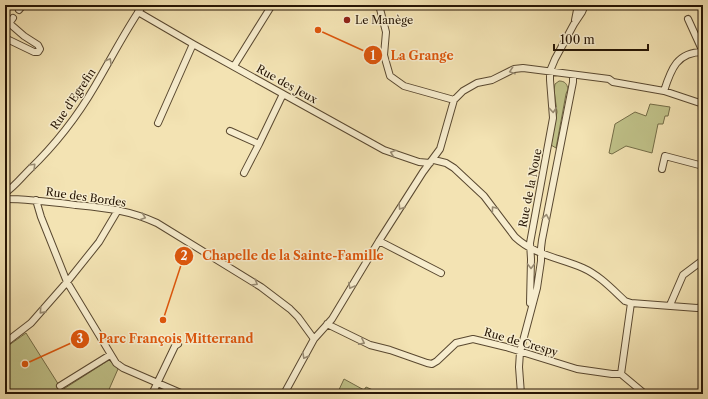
<svg xmlns="http://www.w3.org/2000/svg" width="708" height="399" font-family="'Libre Caslon Text',serif">
<style>
.green{fill:#c0c289;stroke:#736c46}
.lines{fill:none;stroke-linecap:round;stroke-linejoin:round}
.minor-casing{stroke:#594830;stroke-width:8}
.minor{stroke:#f7edce;stroke-width:6}
.oneway{stroke:#998c73}
.poi-dot{fill:#8f2418;stroke:#f7edce;stroke-width:1.5}
.labels{text-anchor:middle;dominant-baseline:central;stroke-width:3;stroke-linejoin:round;paint-order:stroke}
.poi-label{font-size:11px;fill:#261504;stroke:#f7edce;text-anchor:start}
.street-label{font-size:11px;fill:#261504;stroke:#f7edce}
.leader{fill:none;stroke:#de560c;stroke-width:1.5}
.callout-dot{fill:#de560c;stroke:#f7edce;stroke-width:1.5}
.mark-label{font-size:12px;text-anchor:middle;font-weight:bold;fill:#fff}
.callout-label{font-size:12px;text-anchor:middle;font-weight:bold;fill:#de560c;stroke:#f7edce;stroke-width:3;stroke-linejoin:round;paint-order:stroke}
</style>
<rect width="100%" height="100%" fill="#f3e3b3"/>
<filter id="stains"><feTurbulence type="fractalNoise" baseFrequency=".005" numOctaves="4"/><feColorMatrix values="0 0 0 0 .2 0 0 0 0 .09 0 0 0 0 .02 0 0 0 .5 -.17"/></filter>
<radialGradient id="worn" r=".72"><stop offset=".6" stop-color="#630" stop-opacity="0"/><stop offset="1" stop-color="#630" stop-opacity=".3"/></radialGradient>
<path class="green" d="M559,81c6,0 8,3 9,8l-2,5 -10,54 -5,-3 6,-33 -3,-22 1,-6z
M650,104l20,3 -2,9h-3l-2,8h-5l-6,29 -26,-7 -14,8 -3,-1 6,-29 20,-12 11,4z
M26,333l36,57 47,-30 9,9 -11,25h-102v-46z
M344,379l20,11 2,-3 16,7h-45z"/>
<g class="lines">
<defs>
<path id="minor" d="M379,5l7,27 -2,23 6,21 14,10 50,14
M19,10l4,-5
M138,12l55,32 191,106 35,12 11,1
M688,19l15,33
M575,20l3,-15
M5,29l8,-11
M5,38l29,14h4l2,-3 -2,-4 -14,-9 -15,-13
M234,66l38,-61
M664,91c7,-22 13,-39 39,-39
M158,123l35,-79
M230,131l29,13 24,-50
M434,160l12,3 8,5 30,28 31,41c19,18 45,21 68,31 16,7 29,21 42,33l6,2 66,5 6,-1
M662,169l3,-13 38,10
M244,173l15,-29
M5,193c9,-6 16,-15 24,-23 26,-25 48,-53 66,-84 16,-27 30,-55 48,-81
M5,199c24,0 47,3 71,6 30,3 53,5 81,18l104,64 29,22 8,8 16,22
M36,200l5,17 26,65 49,81 7,5 60,26
M379,241l62,32
M530,303l1,-44 -1,-16 23,-125 -3,-38v-9l5,-12 19,-35 8,-12 3,-7
M670,305l13,-30 20,-15
M327,324l43,21 20,5 37,13 5,1 5,-3 19,-18 17,-4 33,8 71,22 35,5h9l24,20
M5,343l26,-20 36,-41 32,-40 19,-32
M621,374l10,-71
M60,386l50,-31
M152,394l23,-48 3,-2
M284,394l30,-55 18,-20 47,-78 44,-69 17,-23 14,-49 9,-9 14,-8 15,-3 22,-11 9,-1 86,11 4,3 51,9 39,13
M521,394l-2,-27 1,-15 17,-64 4,-27v-13l1,-8 31,-158v-7"/>
</defs>
<use href="#minor" class="minor-casing"/>
<use href="#minor" class="minor"/>
</g>
<defs><path id="oneway-chevron" d="M-2-3.5L2.5 0L-2 3.5" fill="none" stroke-width="1.6" stroke-linecap="round" stroke-linejoin="round"/></defs>
<g class="oneway">
<use href="#oneway-chevron" transform="translate(109 61) rotate(-61)"/>
<use href="#oneway-chevron" transform="translate(512 71) rotate(161)"/>
<use href="#oneway-chevron" transform="translate(553 110) rotate(86)"/>
<use href="#oneway-chevron" transform="translate(393 153) rotate(-161)"/>
<use href="#oneway-chevron" transform="translate(33 166) rotate(-45)"/>
<use href="#oneway-chevron" transform="translate(401 207) rotate(123)"/>
<use href="#oneway-chevron" transform="translate(494 209) rotate(-126)"/>
<use href="#oneway-chevron" transform="translate(143 217) rotate(19)"/>
<use href="#oneway-chevron" transform="translate(546 217) rotate(-79)"/>
<use href="#oneway-chevron" transform="translate(531 266) rotate(90)"/>
<use href="#oneway-chevron" transform="translate(255 283) rotate(30)"/>
<use href="#oneway-chevron" transform="translate(351 286) rotate(118)"/>
<use href="#oneway-chevron" transform="translate(42 311) rotate(132)"/>
<use href="#oneway-chevron" transform="translate(362 342) rotate(26)"/>
<use href="#oneway-chevron" transform="translate(305 356) rotate(119)"/>
</g>
<circle class="poi-dot" cx="347" cy="20" r="4"/>
<g class="labels">
<g class="poi-label">
<text x="355" y="20">Le Manège</text>
</g>
<g class="street-label">
<text transform="translate(287 84) rotate(29)">Rue des Jeux</text>
<text transform="translate(73 99) rotate(-56)">Rue d'Egrefin</text>
<text transform="translate(530 188) rotate(-79)">Rue de la Noue</text>
<text transform="translate(86 197) rotate(8)">Rue des Bordes</text>
<text transform="translate(521 342) rotate(16)">Rue de Crespy</text>
</g>
</g>
<path class="leader" d="M318 30L373 55M163 320L184 256M25 364L80 339"/>
<g class="callout-dot">
<circle cx="318" cy="30" r="4"/>
<circle cx="163" cy="320" r="4"/>
<circle cx="25" cy="364" r="4"/>
<circle cx="373" cy="55" r="10"/>
<circle cx="184" cy="256" r="10"/>
<circle cx="80" cy="339" r="10"/>
</g>
<g class="mark-label">
<text x="373" y="60">1</text>
<text x="184" y="260">2</text>
<text x="80" y="343">3</text>
</g>
<g class="callout-label">
<text x="422" y="60">La Grange</text>
<text x="293" y="260">Chapelle de la Sainte-Famille</text>
<text x="176" y="343">Parc François Mitterrand</text>
</g>
<rect width="708" height="399" fill="none" stroke="#f3e3b3" stroke-width="20"/>
<rect x="6" y="6" width="696" height="387" fill="none" stroke="#261504" stroke-width="2"/>
<rect x="10" y="10" width="688" height="379" fill="none" stroke="#261504"/>
<path d="M554 44v6h94v-6" fill="none" stroke="#261504" stroke-width="2"/>
<text x="560" y="44" font-size="12" fill="#261504" stroke="#f7edce" stroke-width="3" paint-order="stroke">100 m</text>
<rect width="100%" height="100%" filter="url(#stains)"/>
<rect width="100%" height="100%" fill="url(#worn)"/>
</svg>
